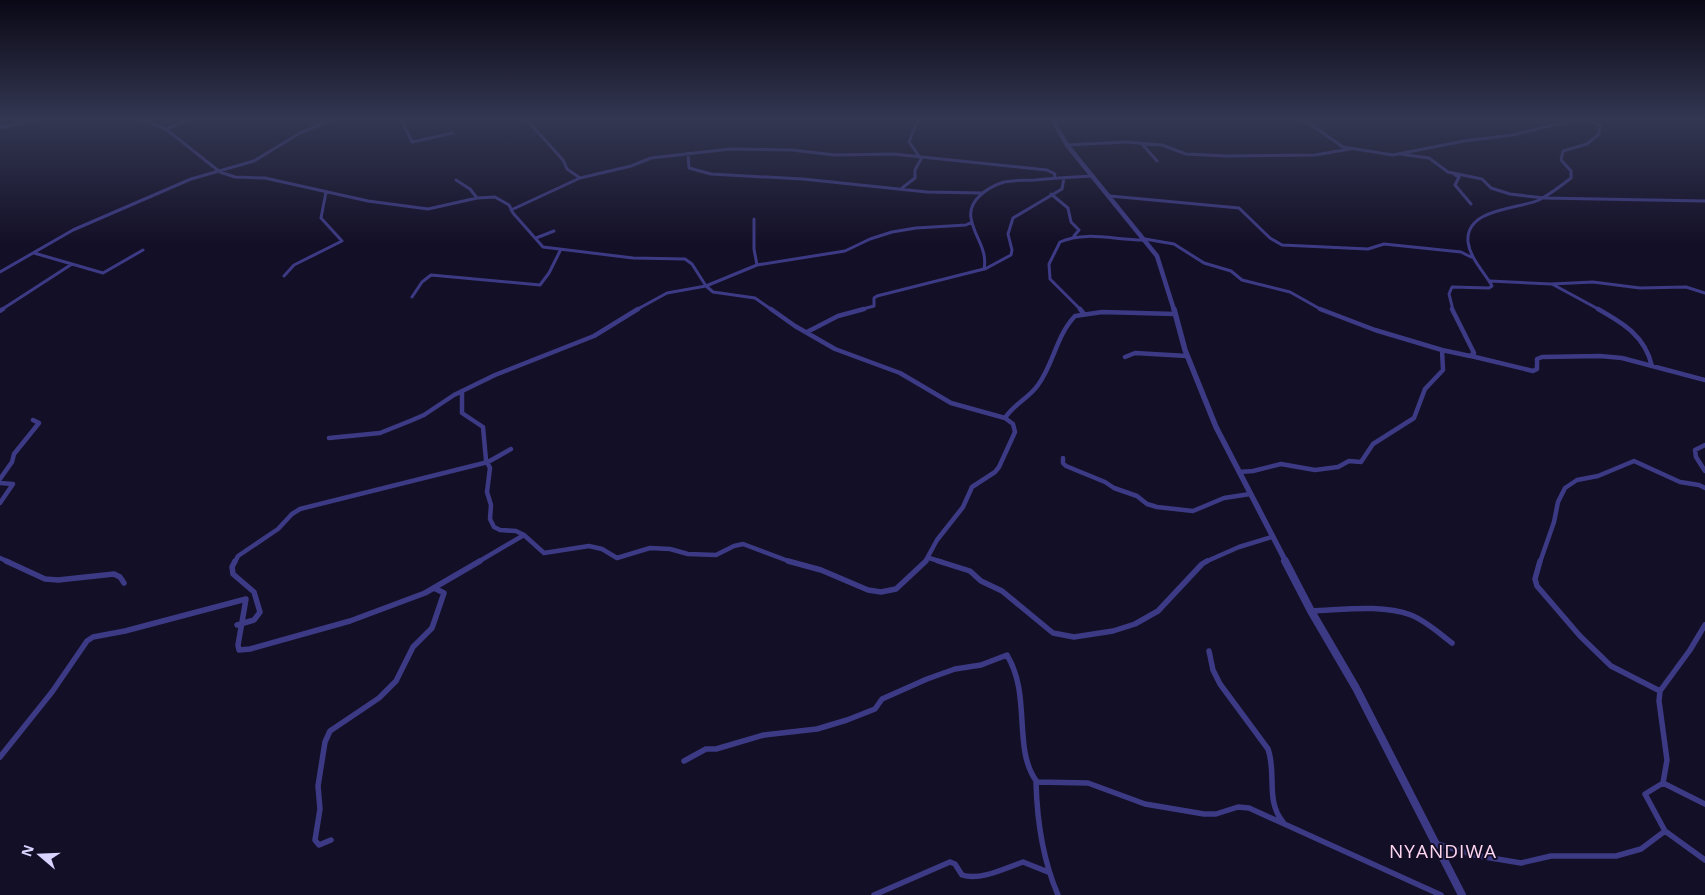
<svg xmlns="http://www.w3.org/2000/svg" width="1705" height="895" font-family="'Open Sans',sans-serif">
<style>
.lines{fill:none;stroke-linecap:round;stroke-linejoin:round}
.minor-far2{stroke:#3d3a85;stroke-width:3}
.minor-far1{stroke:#3d3a85;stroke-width:4.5}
.minor{stroke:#3d3a85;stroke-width:5.5}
.tertiary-far2{stroke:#3d3a85;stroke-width:4.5}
.tertiary-far1{stroke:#3d3a85;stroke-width:5.5}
.tertiary{stroke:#3d3a85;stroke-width:8}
.labels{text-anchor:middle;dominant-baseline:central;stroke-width:4;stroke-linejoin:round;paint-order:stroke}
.near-quarter-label{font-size:19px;letter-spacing:1px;fill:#ffd6f0;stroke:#130f26}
</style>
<rect width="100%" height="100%" fill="#130f26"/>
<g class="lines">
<path class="minor-far2" d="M140,119l26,10
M191,119l-25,10 54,43 15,5 30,1 103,23 60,8 49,-11 18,-1 14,8 4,8 30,34 90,11 52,1 7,5 14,22 7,6 42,6 17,12
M401,119l11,23 41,-9
M526,119l37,41 4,9 13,9
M1299,119l11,5 33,23 50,8 71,-14 49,-6 65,-16
M0,128l36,-9
M1142,144l15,17
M1067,145l59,-3 36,3 24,9 40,2 89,-1 35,-6
M688,153l1,15 22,6 92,5 124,13 55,1
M1400,154l29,4 19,14 34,7 9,9 19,6 34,4 161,3
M1455,175l4,2 -4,8 16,19
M456,180l14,9 7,9
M902,188l13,-10v-8l6,-11 -12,-17 9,-23
M1051,194l17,14 3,14 8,8 -5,6
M1110,196l129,12 31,30 12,7 86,4 16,-5 77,8 10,5
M511,210l69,-32 51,-12 20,-8 79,-9 62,1 43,5 58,-1 154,16 8,4 -1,4
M754,219v30l3,16
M536,238l18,-7
M1145,239l29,5 30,19 27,8 11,9 48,12 32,18
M34,253l69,20 40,-23
M985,269l26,-14 1,-5 -4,-16 5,-16 49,-29 2,-11
M0,272l73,-42 118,-51 63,-18 46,-28 34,-14
M284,276l10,-11 48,-24 -21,-23 5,-26
M1490,281l61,3 42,-2 47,6 46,-1 19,6
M1552,284l48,26
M412,297l10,-15 9,-7 109,10 9,-12 11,-22
M1,310l71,-46
M636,310l31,-17 39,-7 51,-21 88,-14 25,-12 22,-7 24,-4 50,-3 6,-3
M859,310l15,-4v-8l3,-2 107,-27c4,-20 -10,-32 -13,-51 -3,-18 17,-31 33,-36 10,-2 21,-2 31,-2 19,-2 38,-3 57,-4
M1081,310l-31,-31 -1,-15 11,-22c27,-12 58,-1 86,-2
M1453,310l-4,-16 3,-7 37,1 3,-2c-8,-14 -22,-28 -24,-44 -3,-34 51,-33 71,-42 11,-6 22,-14 32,-22v-7l-10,-11 2,-9 24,-7 12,-10 1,-8 -13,-7"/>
<path class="minor-far1" d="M771,309l24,17 40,23 65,24 51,30 54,15 8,6 2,8 -16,35 -4,5 -23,15 -9,20 -26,33 -12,22
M1080,309l4,5
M1320,309l55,21 67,20
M1598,309c25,14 47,27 54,57
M0,311l3,-2
M807,332l31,-16 26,-7
M1471,356l62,15 4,-2v-10l5,-2 58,-1 22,2 83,22
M1125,357l10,-4 52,3
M462,392v21l21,14 3,33 4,8 -3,24 4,13 -1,14 4,8 6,3 16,1 8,4
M1005,418c9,-14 24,-20 33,-33 16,-22 18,-49 37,-69l27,-4 73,2
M329,438l51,-5 30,-12 14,-6 30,-20 41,-20 99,-39 44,-27
M1705,445l-10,5 1,7 9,14
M1063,458v5l3,3 39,16 9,6 23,8 10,8 10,3 36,4 31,-13 26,-4
M1239,472l14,-1 28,-7 34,6 23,-3 11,-6 12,1 12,-18 41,-26 11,-29 18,-19 -1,-20 28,6 4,-3 -22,-44
M0,479l12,-17 2,-8 25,-31 -6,-3
M0,483l13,1 -13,19
M0,558l9,4
M929,558l13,4
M235,562l3,-6 40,-27 14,-15 8,-5 188,-47 23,-13
M478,562l46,-27 20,18 45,-7 13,3 15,9 33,-10 20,1 18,5 28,1 18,-9 9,-2 48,18
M1205,562l34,-15 33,-10
M1540,562l14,-40 4,-20 7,-14 12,-8 21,-4 36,-15 46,21 19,3 6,3"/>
<path class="minor" d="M6,561l39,18 13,1 56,-6 6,3 4,6
M235,561l-3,6 1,7 21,18 6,20 -6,8 -17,5
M788,561l33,9 47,20 13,2 15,-3 30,-28
M938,561l32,10 11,10 21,10 51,42 21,4 39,-6 22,-7 23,-13 44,-47 5,-3
M1540,561l-5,18 2,7 43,50 31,30 49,25
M1311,611c32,-1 70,-7 100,4 15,6 28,18 41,28
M1209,651l4,19 7,14 48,65c9,25 -3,51 15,73
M0,757l52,-65 35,-51 6,-4 32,-6 121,-32 -8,46 1,5 11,-1 100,-28 75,-28 55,-32
M684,761l22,-12h10l48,-14 53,-6 30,-9 28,-11 7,-10 45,-20 28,-10 26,-4 26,-10c25,41 5,94 30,127l51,1 57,21 59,10h12l22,-7 11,1 192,87
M1036,782c1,39 6,76 22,113
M1663,783l42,21
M1665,831l40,29
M331,840l-12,5 -4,-5 5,-31 -2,-23 7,-44 5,-11 49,-33 17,-17 17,-34 19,-19 12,-35 -10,-5
M1437,844l42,12 42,7 30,-7h65l25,-7 24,-18 -20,-37 18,-11 4,-23 -8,-59 1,-10 30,-41 15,-25
M874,895l76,-33 5,2 7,11c18,6 44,-7 61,-13l25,10"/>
<path class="tertiary-far2" d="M1052,119l15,26 90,111 17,54"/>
<path class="tertiary-far1" d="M1174,309l11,41 31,77 70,135"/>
<path class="tertiary" d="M1285,561l26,50 45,77 106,207"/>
</g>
<linearGradient id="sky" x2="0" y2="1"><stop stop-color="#0a0815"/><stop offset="0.49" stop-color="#333752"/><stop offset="1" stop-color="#333752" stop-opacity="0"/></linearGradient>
<rect width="1705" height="244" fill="url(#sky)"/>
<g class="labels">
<g class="near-quarter-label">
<text x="1443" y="851">NYANDIWA</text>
</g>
</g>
<g transform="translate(40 855) rotate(289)" stroke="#130f26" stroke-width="4" paint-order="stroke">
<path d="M0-4L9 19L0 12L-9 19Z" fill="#d9d4ff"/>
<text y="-8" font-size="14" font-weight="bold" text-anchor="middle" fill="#d9d4ff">N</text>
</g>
</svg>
